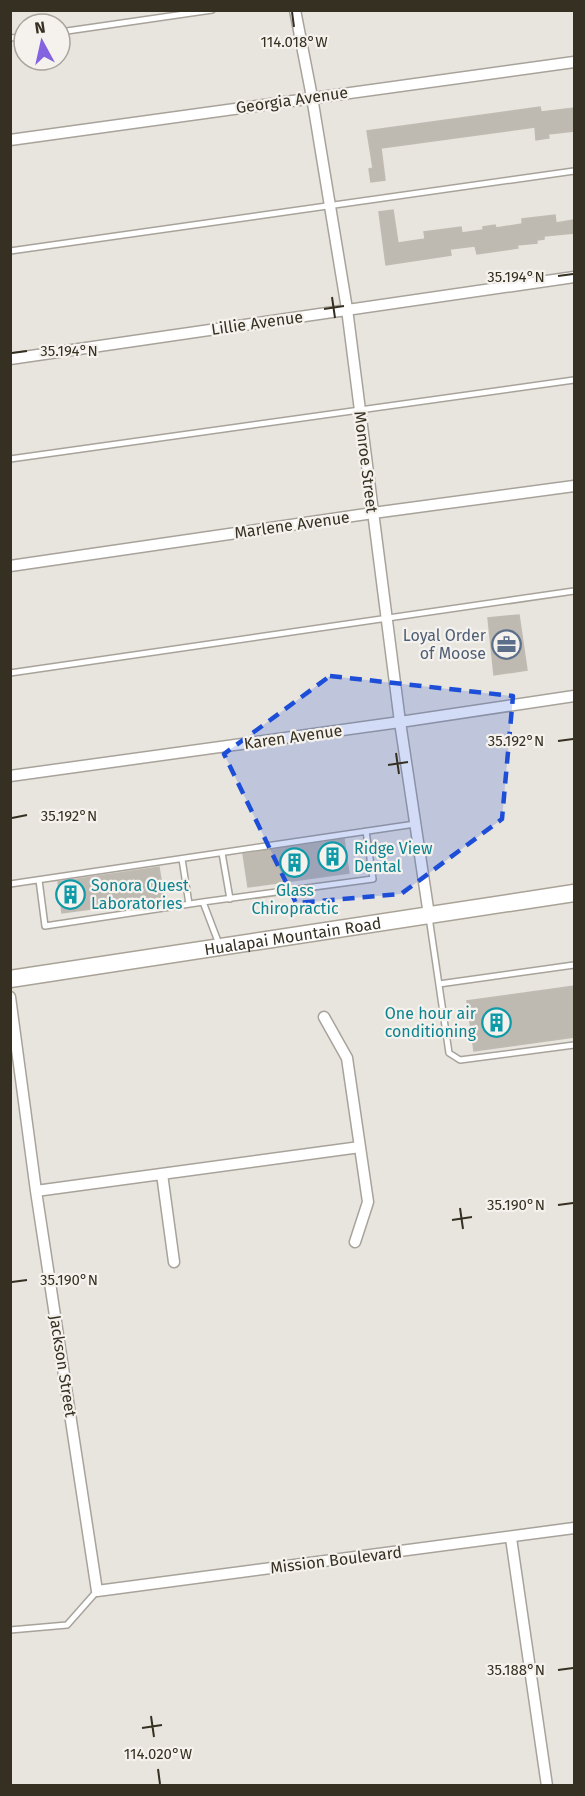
<svg xmlns="http://www.w3.org/2000/svg" width="585" height="1796" font-family="'Fira Sans',sans-serif">
<style>
.building{fill:#bfbab1;stroke:#c0bbb2;stroke-width:1.5}
.lines{fill:none;stroke-linecap:round;stroke-linejoin:round}
.service-casing{stroke:#a8a39a;stroke-width:8}
.minor-casing{stroke:#a8a39a;stroke-width:13}
.secondary-casing{stroke:#a9a296;stroke-width:19}
.service{stroke:#fff;stroke-width:5}
.minor{stroke:#fff;stroke-width:10}
.secondary{stroke:#fff;stroke-width:16}
.marked{fill:#1d4ed8;fill-opacity:0.2;stroke:#1d4ed8;stroke-width:4.5;stroke-dasharray:12 8;stroke-linejoin:round}
.ticks{fill:none;stroke:#363022;stroke-width:2}
.labels{text-anchor:middle;dominant-baseline:central;stroke-width:4.5;stroke-linejoin:round;paint-order:stroke}
.street-label{font-size:16px;fill:#363022;stroke:#f5f2ee}
.service-label{font-size:16px;fill:#4e5e75;stroke:#f5f2ee;text-anchor:end}
.culture-label{font-size:16px;fill:#0d838f;stroke:#f5f2ee;text-anchor:start}
.ticks-label{font-size:15px;text-anchor:middle;fill:#363022;stroke:#f5f2ee;stroke-width:4.5;stroke-linejoin:round;paint-order:stroke}
</style>
<rect width="100%" height="100%" fill="#e8e4de"/>
<path class="building" d="M540,107l1,5 33,-4v23l-26,3 1,4 -13,2 -1,-13 -154,21 4,32 -14,2 -2,-13 4,-1 -6,-37z
M393,210l5,33 27,-4 -1,-7 37,-5 1,6 21,-3v-3l12,-2 1,3 26,-4v-5l33,-4 1,8 18,-3v13l-30,3v3l-7,1v3l-20,2 1,3 -41,6 -2,-8 -25,3 1,6 -65,10 -7,-53z
M519,615l8,55 -33,5 -6,-57z
M344,839l5,34 -101,14 -5,-33z
M159,867l5,32 -102,14 -4,-31z
M574,986v51l-100,14 -7,-50z"/>
<g class="lines">
<defs>
<path id="service" d="M60,32l152,-22
M10,38l14,-1
M10,251l564,-80
M10,459l564,-79
M10,673l564,-82
M222,853l8,46
M182,859l7,45
M39,880l6,46 158,-24 16,42
M10,884l405,-60
M203,902l170,-23 -7,-48
M429,917l20,136 11,7 114,-15
M439,984l135,-19
M10,1630l57,-5 30,-34"/>
<path id="minor" d="M295,10l17,87 35,212 53,413 29,193
M10,140l564,-78
M10,359l564,-82
M10,566l363,-53 201,-27
M10,776l390,-54 174,-26
M10,997l26,194 61,400 477,-63
M324,1017l23,41 21,144 -13,40
M162,1174l12,88
M36,1191l324,-44
M511,1538l36,248"/>
<g id="secondary">
<path id="s1" d="M10,979l564,-86"/>
</g>
</defs>
<use href="#service" class="service-casing"/>
<use href="#minor" class="minor-casing"/>
<use href="#secondary" class="secondary-casing"/>
<use href="#service" class="service"/>
<use href="#minor" class="minor"/>
<use href="#secondary" class="secondary"/>
</g>
<path class="marked" d="M330,676l183,20 -11,123 -101,75 -105,9 -72,-149z"/>
<path class="ticks" d="M292,12l2,15M558,276l15,-2M332,297l3,21M324,309l20,-3M12,353l15,-2M558,741l15,-2M396,753l3,21M388,765l20,-3M12,818l15,-3M558,1205l15,-2M460,1208l3,21M452,1220l20,-3M12,1282l15,-2M558,1670l15,-2M151,1716l3,21M142,1728l20,-3M158,1769l2,15"/>
<defs>
<symbol id="office-ring" viewBox="-11 -11 22 22"><circle r="9.5" fill="#f5f2ee" stroke="#5c6f8a" stroke-width="1.5"/><path d="M-6-3h4V-5.5h4V-3h4V5H-6ZM-1-4.5V-3h2v-1.5ZM-6 0V1H6V0Z" fill="#5c6f8a"/></symbol>
<symbol id="building-ring" viewBox="-11 -11 22 22"><circle r="9.5" fill="#f5f2ee" stroke="#0f9aa8" stroke-width="1.5"/><path d="M-4-6H4V6H1V3H-1V6H-4ZM-2.5-4.3h1.7v1.8h-1.7ZM.8-4.3h1.7v1.8H.8ZM-2.5-1h1.7V.8h-1.7ZM.8-1h1.7V.8H.8Z" fill="#0f9aa8"/></symbol>
</defs>
<g fill-rule="evenodd">
<use href="#office-ring" x="490" y="628" width="33" height="33"/>
<use href="#building-ring" x="316" y="840" width="33" height="33"/>
<use href="#building-ring" x="278" y="846" width="33" height="33"/>
<use href="#building-ring" x="54" y="878" width="33" height="33"/>
<use href="#building-ring" x="480" y="1006" width="33" height="33"/>
</g>
<g class="labels">
<g class="street-label">
<text transform="translate(292 100) rotate(-8)">Georgia Avenue</text>
<text transform="translate(257 323) rotate(-8)">Lillie Avenue</text>
<text transform="translate(366 462) rotate(83)">Monroe Street</text>
<text transform="translate(292 525) rotate(-8)">Marlene Avenue</text>
<text transform="translate(293 737) rotate(-8)">Karen Avenue</text>
<text stroke="none"><textPath href="#s1" startOffset="286">Hualapai Mountain Road</textPath></text>
<text transform="translate(63 1366) rotate(81)">Jackson Street</text>
<text transform="translate(336 1560) rotate(-7)">Mission Boulevard</text>
</g>
<g class="service-label">
<text x="486" y="635">Loyal Order<tspan x="486" dy="18">of Moose</tspan></text>
</g>
<g class="culture-label">
<text x="354" y="848">Ridge View<tspan x="354" dy="18">Dental</tspan></text>
<text x="91" y="885">Sonora Quest<tspan x="91" dy="18">Laboratories</tspan></text>
<text x="295" y="890" text-anchor="middle">Glass<tspan x="295" dy="18">Chiropractic</tspan></text>
<text x="476" y="1013" text-anchor="end">One hour air<tspan x="476" dy="18">conditioning</tspan></text>
</g>
</g>
<g class="ticks-label">
<text x="294" y="47">114.018°W</text>
<text x="516" y="282">35.194°N</text>
<text x="69" y="356">35.194°N</text>
<text x="516" y="746">35.192°N</text>
<text x="69" y="821">35.192°N</text>
<text x="516" y="1210">35.190°N</text>
<text x="69" y="1285">35.190°N</text>
<text x="516" y="1675">35.188°N</text>
<text x="158" y="1759">114.020°W</text>
</g>
<rect width="585" height="1796" fill="none" stroke="#363022" stroke-width="24"/>
<g transform="translate(42 42) rotate(352)"><circle r="28" fill="#f5f2ee" stroke="#a9a49c" stroke-width="1.5"/>
<path d="M0-4.5L10 22L0 15L-10 22Z" fill="#8463e1"/>
<text y="-9" font-size="16" font-weight="bold" text-anchor="middle" fill="#363022">N</text>
</g>
</svg>
